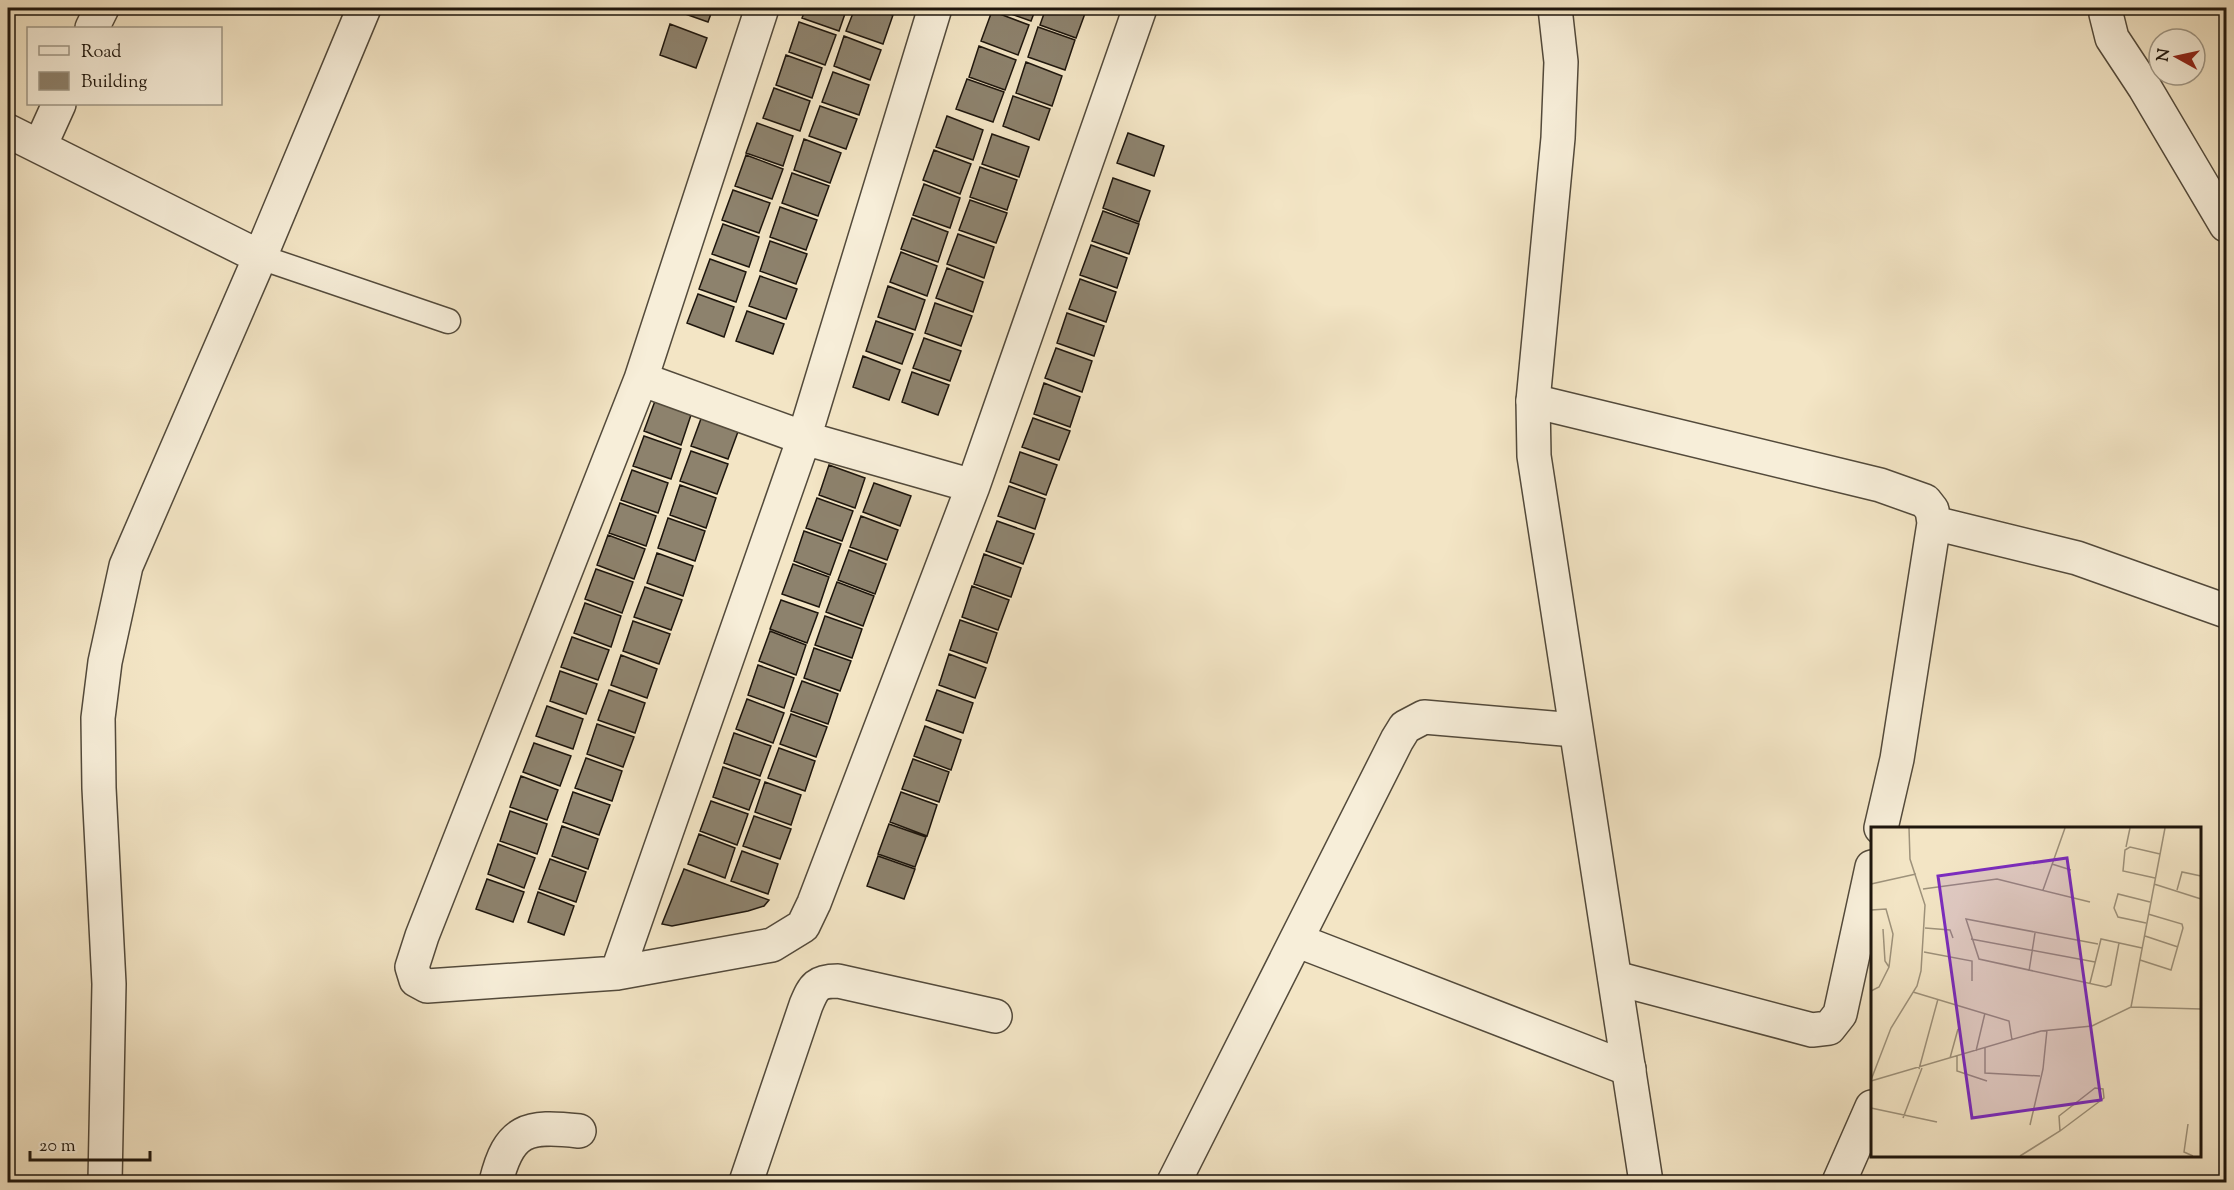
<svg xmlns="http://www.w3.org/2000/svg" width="2234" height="1190" font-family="'Sorts Mill Goudy',serif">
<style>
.building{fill:#8d826d;stroke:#1e160d;stroke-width:1.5}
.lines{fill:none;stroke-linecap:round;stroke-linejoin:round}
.service-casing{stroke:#534a3b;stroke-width:27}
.minor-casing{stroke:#534a3b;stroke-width:36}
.tertiary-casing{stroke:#534a3b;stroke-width:36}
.service{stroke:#f7eed9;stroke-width:24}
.minor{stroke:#f7eed9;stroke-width:33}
.tertiary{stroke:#f7eed9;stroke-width:33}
.inset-road{fill:none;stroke:#9e927b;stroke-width:1.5}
.view{fill:#7b2cbf;fill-opacity:0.15;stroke:#7b2cbf;stroke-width:3}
.inset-edge{fill:none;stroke:#1e160d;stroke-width:3}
</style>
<rect width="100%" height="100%" fill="#f3e5c5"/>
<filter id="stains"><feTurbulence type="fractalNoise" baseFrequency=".00333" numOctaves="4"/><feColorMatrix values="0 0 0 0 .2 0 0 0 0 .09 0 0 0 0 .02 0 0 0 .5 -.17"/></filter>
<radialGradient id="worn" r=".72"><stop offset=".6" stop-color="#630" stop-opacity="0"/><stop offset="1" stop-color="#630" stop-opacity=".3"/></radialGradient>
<path class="building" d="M671,8h42l-5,14 -37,-13z
M806,8h41l-8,23 -37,-13z
M855,8h18l20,7 -10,29 -37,-13z
M994,8h42l-5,13z
M1046,8h41l-11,30 -36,-13z
M992,11l37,14 -11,30 -37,-14z
M799,22l37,13 -11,30 -36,-13z
M670,24l37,14 -11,30 -36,-13z
M1038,27l37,13 -10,30 -37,-13z
M844,36l37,14 -11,30 -36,-14z
M979,46l37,14 -11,30 -36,-13z
M786,55l36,13 -10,30 -36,-13z
M1026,62l36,14 -10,30 -36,-13z
M833,72l36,13 -10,30 -37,-13z
M967,79l37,13 -11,30 -37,-13z
M774,88l36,13 -10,30 -37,-13z
M1013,96l37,13 -11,31 -36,-14z
M820,106l37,13 -11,30 -37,-13z
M947,116l36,14 -10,30 -37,-13z
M757,123l36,13 -10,30 -37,-13z
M1128,133l36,13 -10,30 -37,-13z
M992,134l37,13 -10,30 -37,-13z
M804,139l37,14 -11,30 -36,-13z
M934,150l37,14 -11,30 -37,-14z
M746,155l37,14 -11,30 -37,-13z
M980,167l37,13 -10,30 -37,-13z
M792,173l37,13 -11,30 -36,-13z
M1113,178l37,13 -11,31 -36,-14z
M924,184l36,14 -10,30 -37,-13z
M733,190l37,13 -11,30 -37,-13z
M970,200l37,13 -11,30 -37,-13z
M780,207l37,13 -11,30 -36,-13z
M1103,211l36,13 -10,30 -37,-13z
M912,218l36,14 -10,30 -37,-13z
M723,224l36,13 -10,30 -37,-13z
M958,234l36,13 -10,31 -37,-14z
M770,241l37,13 -11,30 -36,-13z
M1091,245l36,13 -10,30 -37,-13z
M901,252l36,14 -10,30 -37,-14z
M710,259l36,13 -10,30 -37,-13z
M947,268l36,14 -10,30 -37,-14z
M760,276l37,13 -11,30 -37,-13z
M1080,279l36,13 -10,30 -37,-13z
M888,286l37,14 -10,30 -37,-13z
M698,294l36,13 -10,30 -37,-14z
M935,303l37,13 -11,30 -36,-13z
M747,311l37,13 -11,30 -37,-13z
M1067,313l37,13 -10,30 -37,-13z
M876,321l37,13 -11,30 -36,-13z
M924,338l37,13 -11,30 -37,-13z
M1056,348l36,13 -10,31 -37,-14z
M863,356l37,14 -11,30 -36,-13z
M912,372l37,13 -11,30 -36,-13z
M1044,383l36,14 -10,30 -36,-13z
M655,401l36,14 -10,30 -37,-14z
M702,416l37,13 -11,30 -37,-13z
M1033,418l37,13 -11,29 -37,-13z
M644,436l37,13 -10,30 -38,-13z
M691,451l37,13 -11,30 -37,-13z
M1020,452l37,13 -11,30 -36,-13z
M829,465l36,13 -10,30 -36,-13z
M632,470l36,13 -10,30 -37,-13z
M874,483l37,13 -11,30 -37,-14z
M680,485l36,13 -10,30 -36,-13z
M1009,486l36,13 -10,30 -37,-13z
M817,498l36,13 -11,30 -36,-13z
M620,503l36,13 -10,30 -37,-13z
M861,516l37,14 -11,30 -37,-13z
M668,518l37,13 -10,30 -37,-13z
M997,521l37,13 -11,30 -37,-13z
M804,531l37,13 -11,31 -36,-14z
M608,535l37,14 -11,30 -37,-14z
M849,550l37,14 -11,30 -37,-14z
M657,553l36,13 -10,30 -36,-13z
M984,554l37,14 -10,29 -37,-13z
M793,564l36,13 -10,30 -37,-13z
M596,569l37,13 -11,31 -37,-14z
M837,582l37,14 -11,30 -37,-14z
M972,586l37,14 -11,30 -36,-13z
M645,587l37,13 -11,30 -37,-13z
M781,600l37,13 -11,30 -37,-14z
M585,603l36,13 -10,31 -37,-14z
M825,616l37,13 -10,29 -37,-13z
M960,620l37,13 -10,30 -37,-13z
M633,621l37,13 -11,30 -36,-13z
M770,631l36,14 -10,30 -37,-14z
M572,637l37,13 -11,30 -37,-13z
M814,648l37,13 -11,30 -36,-13z
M949,654l37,14 -11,30 -36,-13z
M621,655l36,14 -10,29 -36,-13z
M758,665l36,13 -10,30 -36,-13z
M560,671l37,13 -11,30 -36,-13z
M802,681l36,13 -10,30 -37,-13z
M609,690l36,13 -10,30 -37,-13z
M937,690l36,13 -10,30 -37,-13z
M747,699l37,14 -11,30 -37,-14z
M547,706l36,13 -10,30 -37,-13z
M791,714l36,13 -11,30 -36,-13z
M597,724l37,13 -11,30 -36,-13z
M925,726l36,14 -10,30 -37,-14z
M734,733l37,13 -11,30 -36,-13z
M534,743l37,13 -11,30 -37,-14z
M779,748l36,13 -10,30 -37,-13z
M586,758l36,13 -10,30 -37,-13z
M913,759l36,13 -10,30 -37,-13z
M723,767l37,13 -11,30 -36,-13z
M521,776l37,14 -11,30 -37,-13z
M765,782l36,13 -10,30 -36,-13z
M573,792l37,13 -11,30 -36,-13z
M901,792l36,13 -10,31 -37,-14z
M711,801l37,13 -11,31 -37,-14z
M510,811l37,13 -10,30 -37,-13z
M754,816l37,13 -11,30 -37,-13z
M889,824l37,13 -11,30 -37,-13z
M562,826l36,13 -10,30 -36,-13z
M699,834l36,14 -10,30 -37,-14z
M498,844l37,14 -11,30 -36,-14z
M742,851l36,13 -10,30 -37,-13z
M878,856l37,13 -11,30 -37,-13z
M550,859l36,13 -10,30 -37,-13z
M684,869l85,31 -5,6 -16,5 -76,15 -10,-2z
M487,879l37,13 -11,30 -37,-13z
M538,892l36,14 -10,29 -36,-13z"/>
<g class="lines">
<defs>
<path id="service" d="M260,257l188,64"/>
<path id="minor" d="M762,8l-121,371 -219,557 -10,31 4,13 11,6 190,-13 155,-28 31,-19 11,-23 159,-417 167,-478
M2107,8l-1,6 6,24 33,50 81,137
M92,28l10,-20
M8,131l252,126
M40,146l19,-42
M641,379l163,59 169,48
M1533,401l347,84 45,16 7,9 2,13 -37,236 -16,69
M1934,523l143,35 149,53
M1296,940l333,129
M617,973l187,-535 131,-430
M1615,978l197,52 17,-2 11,-14 32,-147
M105,1182l4,-198 -10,-196 -1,-70 7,-56 21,-96 134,-309 104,-249
M496,1182c13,-53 31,-57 83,-51
M746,1182l60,-177c8,-19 11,-24 32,-24l157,35
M1174,1182l223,-442 8,-13 19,-10 151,13
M1839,1182l33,-75"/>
<path id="tertiary" d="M1555,8l6,54 -3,76 -25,263 1,55 112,726"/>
</defs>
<use href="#service" class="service-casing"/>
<use href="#minor" class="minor-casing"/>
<use href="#tertiary" class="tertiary-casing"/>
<use href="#service" class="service"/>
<use href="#minor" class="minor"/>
<use href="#tertiary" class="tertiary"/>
</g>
<g transform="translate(1871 827)">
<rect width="330" height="330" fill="#f3e5c5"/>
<path class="inset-road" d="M255,20l4,-19M181,37l19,6M284,51l-32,-7 2,-21 5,-3 30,7M0,57l45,-10M283,57l47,15M52,62l74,-10 93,23M172,63l22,-62M306,63l5,-18 19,4M0,83l15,-1 7,25 -4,33 -10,20 -8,4M275,96l-28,-6 -4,-9 4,-14 32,8M54,101l25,2 3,8M12,102l2,32 4,6M274,109l33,11M100,112l124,23M227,117l-132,-25 13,40 127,28 5,-2 8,-42M53,125l48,9v20M269,133l31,10 12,-42 -1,-4 -34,-10M158,144l6,-38M219,156l11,-44 41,9M42,165l96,29 3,19M260,180l34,-179M114,221v25l55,3M105,224l9,-38M86,229v15l30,10M79,231l8,-29M48,242l19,-70M0,253l20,-52 26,-42 4,-15 4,-66 -15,-46 -1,-31M0,254l170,-50 51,-5 39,-19 70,2M0,281l66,14M32,291l19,-50M317,297l-4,28 9,4M159,298l13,-56 4,-39M149,329l40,-25 44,-33 -1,-9 -8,-1 -36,28 1,15"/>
<path class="view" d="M196,31l34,242 -129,18 -34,-242z"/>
<rect width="330" height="330" class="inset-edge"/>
</g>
<rect width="2234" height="1190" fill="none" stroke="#f3e5c5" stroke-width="30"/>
<rect x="9" y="9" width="2216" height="1172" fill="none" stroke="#1e160d" stroke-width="3"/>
<rect x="15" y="15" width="2204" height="1160" fill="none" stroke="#1e160d" stroke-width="1.5"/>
<rect x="27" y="27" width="195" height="78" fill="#f7eed9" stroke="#a09887" stroke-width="1.5"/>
<rect x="39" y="46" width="30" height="9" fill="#f7eed9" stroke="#a09887" stroke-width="1.5"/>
<text x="81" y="57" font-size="18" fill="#1e160d">Road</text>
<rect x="39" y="72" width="30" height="18" fill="#8d826d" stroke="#a09887" stroke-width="1.5"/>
<text x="81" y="87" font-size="18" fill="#1e160d">Building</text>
<g transform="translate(2177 57) rotate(278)"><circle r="28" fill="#f7eed9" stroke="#a09887" stroke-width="1.5"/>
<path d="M0-4.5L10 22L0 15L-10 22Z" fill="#8f2418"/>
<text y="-9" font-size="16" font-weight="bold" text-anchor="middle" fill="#1e160d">N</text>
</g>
<path d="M30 1151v9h120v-9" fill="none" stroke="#1e160d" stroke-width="3"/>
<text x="39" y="1151" font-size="18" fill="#1e160d" stroke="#f7eed9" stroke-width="4.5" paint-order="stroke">20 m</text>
<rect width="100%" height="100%" filter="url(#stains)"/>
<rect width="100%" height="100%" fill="url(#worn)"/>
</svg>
